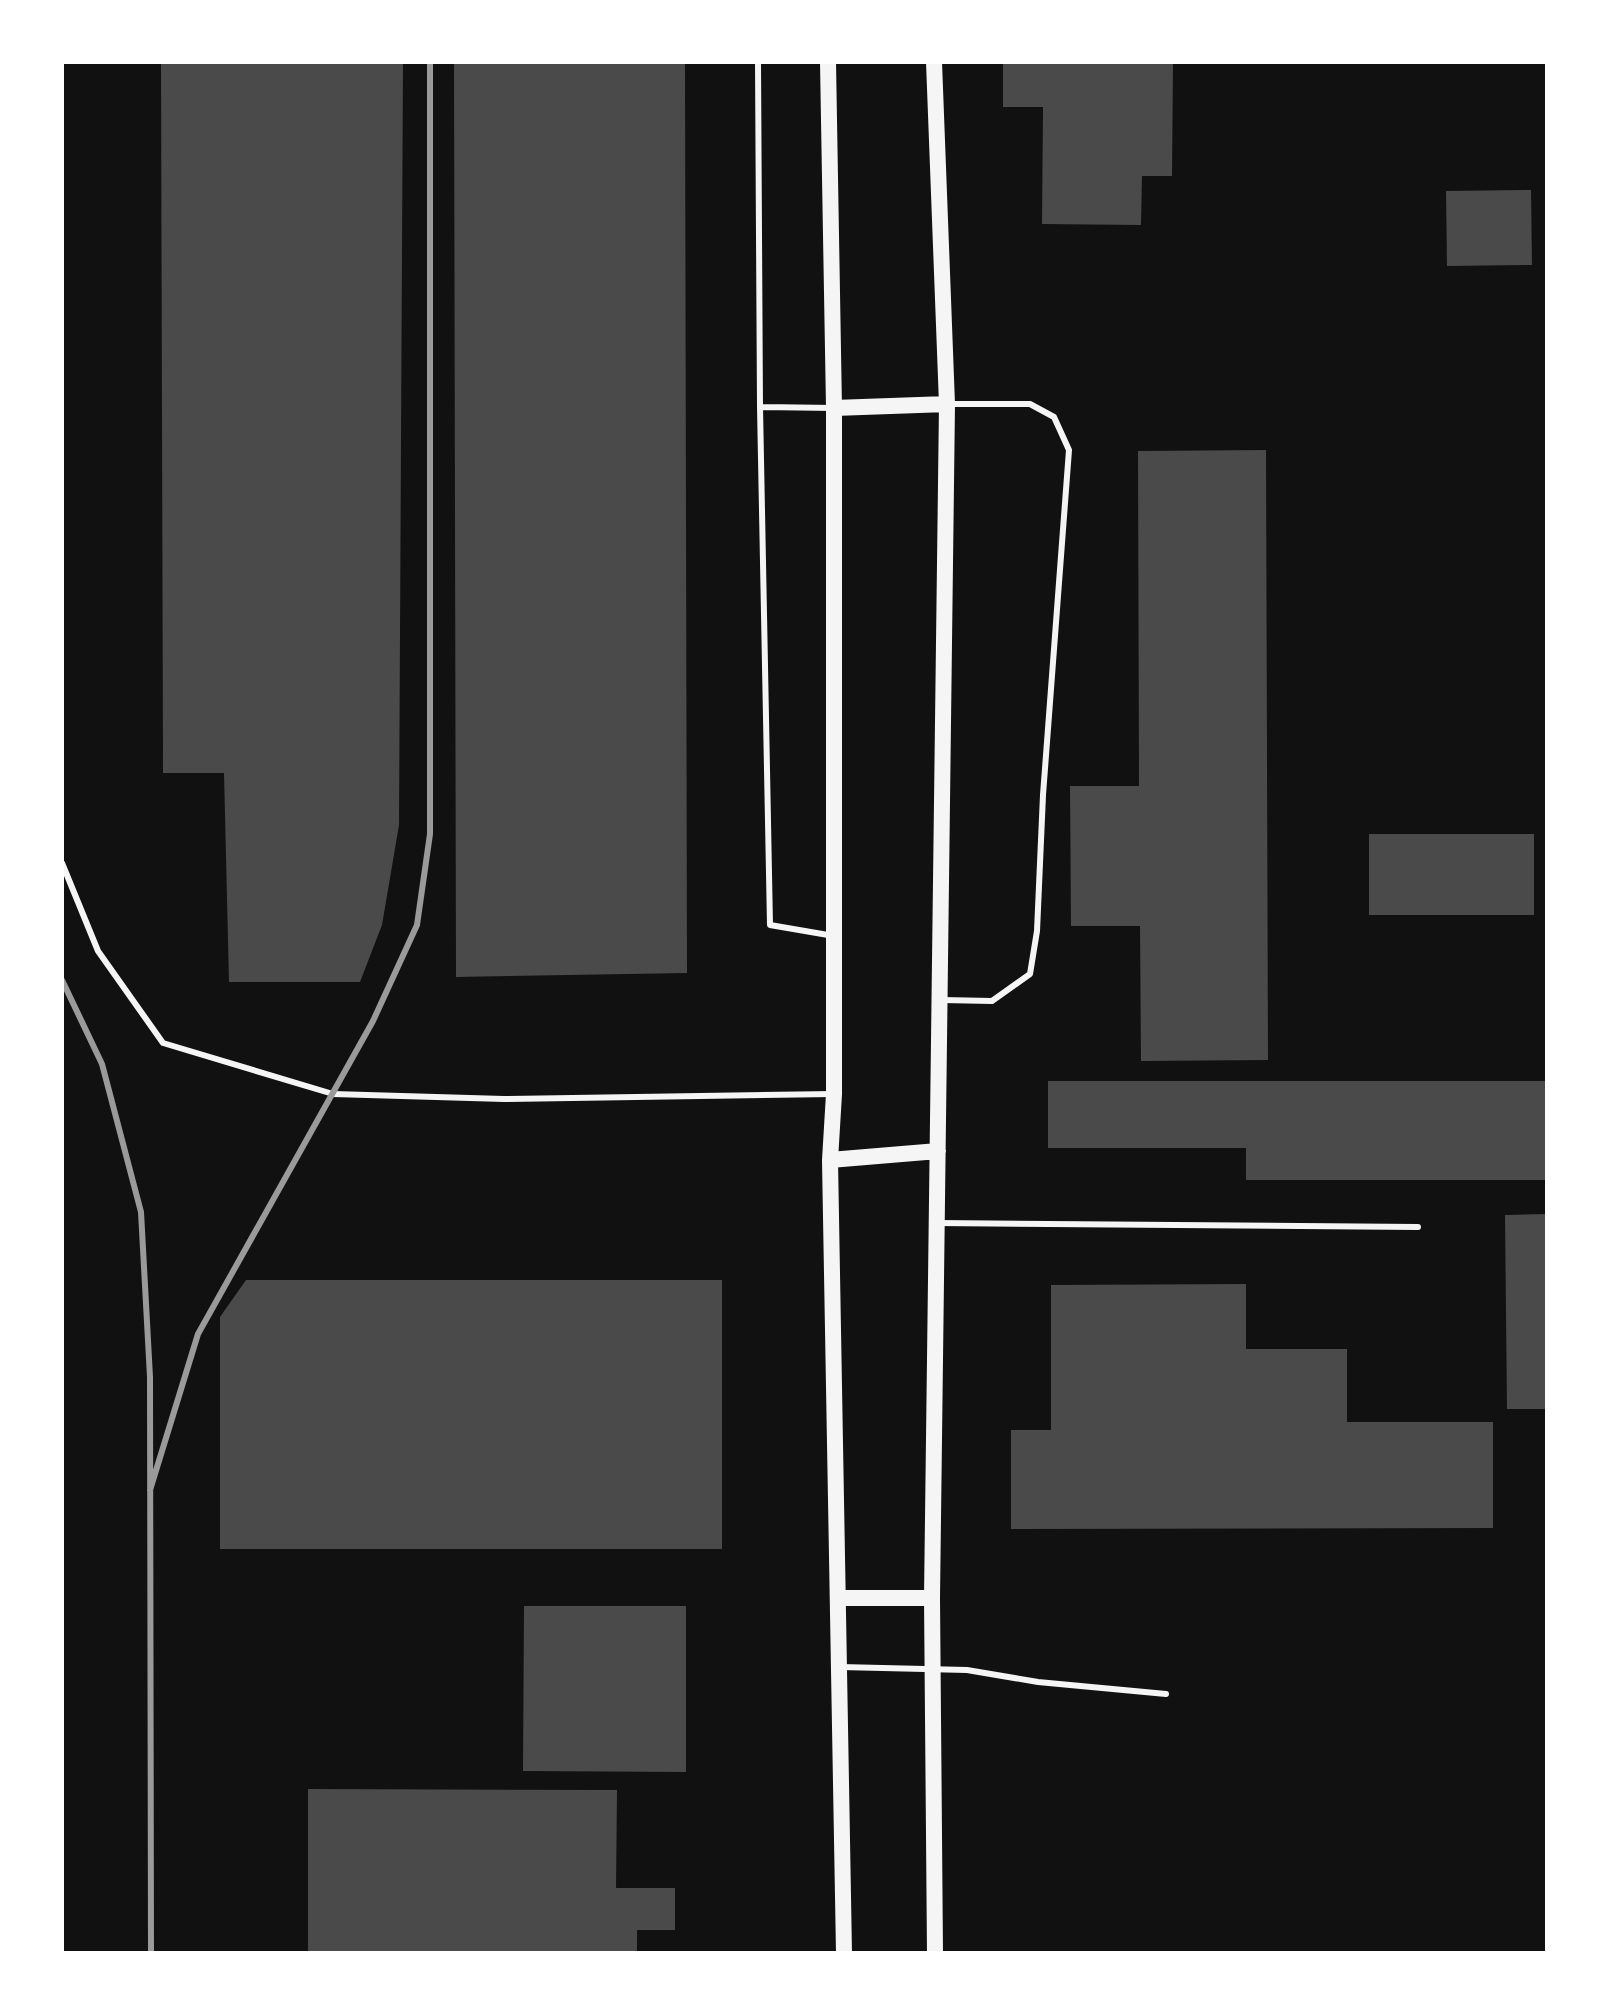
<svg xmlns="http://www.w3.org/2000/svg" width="1609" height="2015" font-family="Figtree,sans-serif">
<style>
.building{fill:#4a4a4a}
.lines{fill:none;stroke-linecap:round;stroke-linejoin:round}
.service{stroke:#f5f5f5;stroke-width:6}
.secondary{stroke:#f5f5f5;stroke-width:16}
.rail{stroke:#9a9a9a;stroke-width:6}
</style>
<rect width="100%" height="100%" fill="#111"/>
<path class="building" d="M161,62H403L399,825L382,925L360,982H229L224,773H163Z
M454,62H685L687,973L456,977Z
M1003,62H1173L1172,176H1142L1141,225L1042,224L1043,107H1003Z
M1531,190L1532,265L1447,266L1446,191Z
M1266,450L1268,1060L1141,1061L1140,926H1071L1070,786H1139L1138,451Z
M1369,834H1534V915H1369Z
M1048,1081H1547V1180H1246V1148H1048Z
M1547,1214V1409H1507L1505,1215Z
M246,1280H722V1549H220V1317Z
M1246,1284V1349H1347V1422H1493V1528L1011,1529V1430H1051V1285Z
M524,1606H686V1772L523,1771Z
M308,1789L617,1790L616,1888H675V1930H637V1953H308Z"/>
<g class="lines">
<path class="service" d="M758,62L760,407L770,925L834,936
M760,407L834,408
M62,863L98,951L163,1043L333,1094L504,1099L833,1094
M942,1000L992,1001L1030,974L1037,931L1043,795L1069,450L1054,417L1030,404H947
M937,1223L1418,1227
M840,1667L967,1670L1038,1682L1166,1694"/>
<path class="secondary" d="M828,62L834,408V1094L830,1160L844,1953
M934,62L947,404L932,1598L935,1953
M834,408L947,404
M830,1160L938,1151
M840,1598H932"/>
<path class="rail" d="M62,980L102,1064L141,1212L150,1377L151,1953
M150,1490L198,1334L373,1021L417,925L430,834V62"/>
</g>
<rect width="1609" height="2015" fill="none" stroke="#ffffff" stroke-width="128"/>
</svg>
